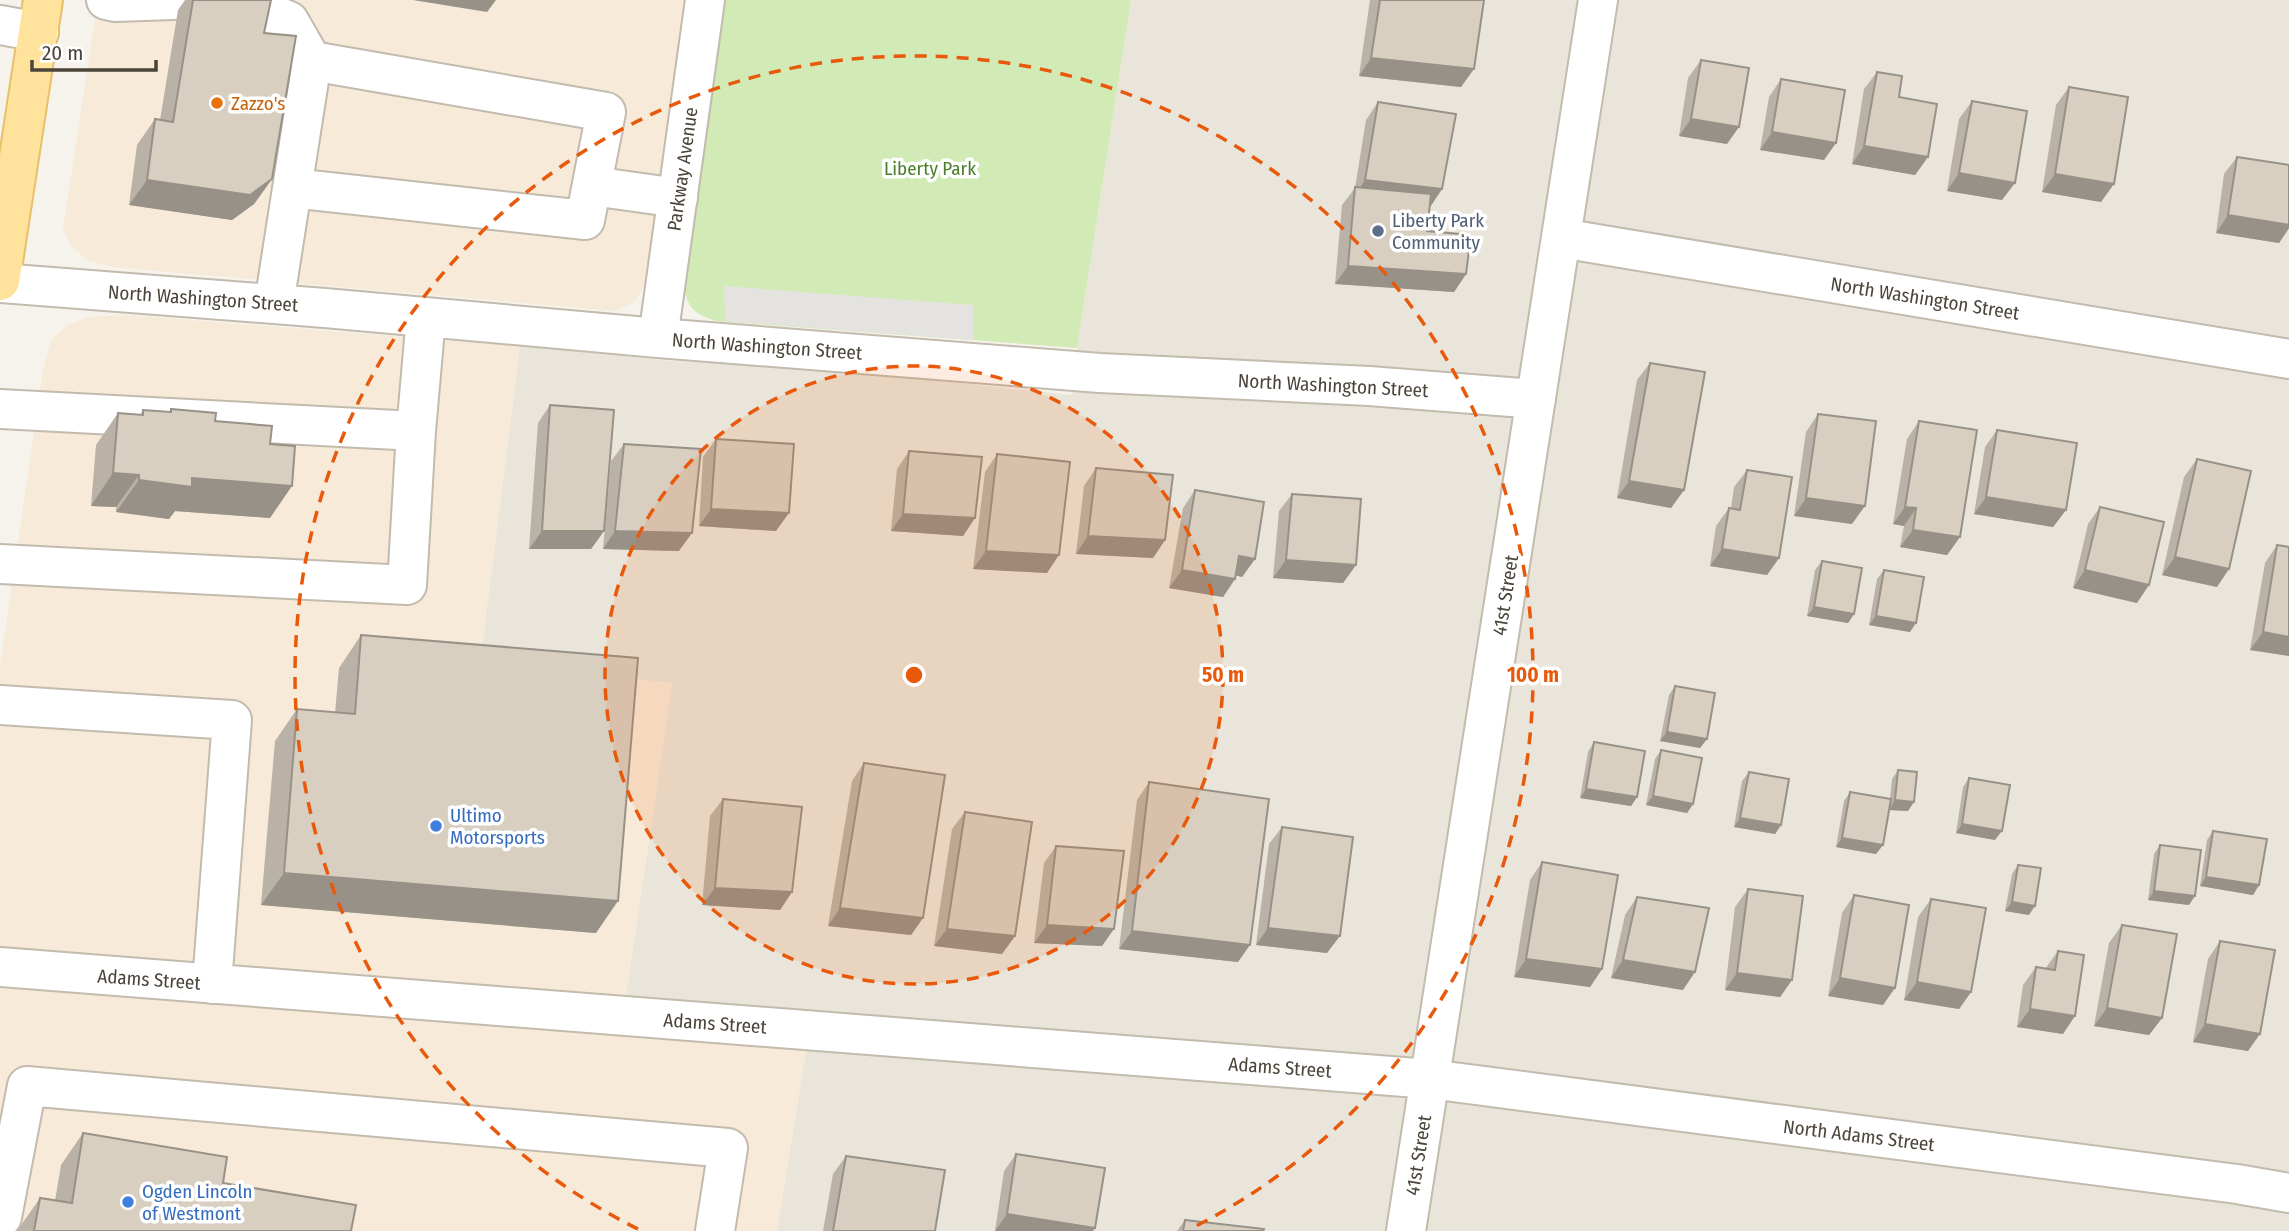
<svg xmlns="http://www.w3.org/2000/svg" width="2289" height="1231" font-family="'Fira Sans Condensed',sans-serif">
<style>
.residential{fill:#eae5da}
.commercial{fill:#f7ead8}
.green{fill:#d2eab5}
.parking{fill:#e5e3e0}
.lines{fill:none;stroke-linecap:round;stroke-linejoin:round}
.minor-casing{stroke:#c2bbae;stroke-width:42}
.major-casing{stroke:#e6c16a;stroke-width:42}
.minor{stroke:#fff;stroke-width:38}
.major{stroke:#ffe39c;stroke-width:38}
.wall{fill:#bab2a6}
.shaded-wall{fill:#979187}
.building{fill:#d8cfc1;stroke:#979187;stroke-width:2}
.ring{fill:none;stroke:#e8590c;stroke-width:3.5;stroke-dasharray:12 9}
.food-dot{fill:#e8710a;stroke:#fff;stroke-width:2.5}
.service-dot{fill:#5c6f8a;stroke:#fff;stroke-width:2.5}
.shop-dot{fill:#3f7fe0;stroke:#fff;stroke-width:2.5}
.labels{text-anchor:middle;stroke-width:7;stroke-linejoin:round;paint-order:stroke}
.food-label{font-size:19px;fill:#c56008;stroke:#fff;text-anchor:start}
.park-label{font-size:19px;fill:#4a7f2a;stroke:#fff}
.street-label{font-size:19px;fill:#4b4439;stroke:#fff}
.service-label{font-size:19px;fill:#4e5e75;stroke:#fff;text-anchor:start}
.shop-label{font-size:19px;fill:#366cbe;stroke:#fff;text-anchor:start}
.centre{fill:#e8590c;stroke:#fff;stroke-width:3.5}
.ring-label{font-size:21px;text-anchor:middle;font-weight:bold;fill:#e8590c;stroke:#fff;stroke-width:7;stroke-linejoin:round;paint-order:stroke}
</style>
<rect width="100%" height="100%" fill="#f6f3ec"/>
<path class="residential" d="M1131,0H2289V1231H777L812,1012L626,996L672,683L479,664L520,346L671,361L807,367L1072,395L1077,348Z"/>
<path class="commercial" d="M98,0H689L648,282L633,303L615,311L112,267L87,260L71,246L63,228Z
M125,315L520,346L480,664L672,683L626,996L812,1012L777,1231H0V666L43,370L52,339L67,325L90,317Z"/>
<path class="green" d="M723,0H1131L1077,348L716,321C687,312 687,303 682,275Z"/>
<path class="parking" d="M724,286L973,305V340L725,321Z"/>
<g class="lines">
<g class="minor-casing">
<path id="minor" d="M106,0L115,2L173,0
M239,0L289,21L312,61L274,304
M0,25L39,32
M592,186L678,198
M292,188L585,220L606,112L312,61
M1561,238L2289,359
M0,283L325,308L658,338L1100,373L1369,386L1536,399
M658,338L705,0
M0,409L416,431L407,585L0,564
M416,431L426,317
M0,705L232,720L212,984
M0,967L1430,1079L2237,1184L2289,1193
M0,1219L2,1217L27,1086L728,1148L715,1231
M1406,1231L1598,0"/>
</g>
<g class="major-casing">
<path id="major" d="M0,281L43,0"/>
</g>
<use href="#minor" class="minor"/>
<use href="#major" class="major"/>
</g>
<path class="wall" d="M185,0H271L264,33L272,179L254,204L232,220L129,205L137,145L155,119L160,120L178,10Z
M1370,0H1484L1461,87L1359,76Z
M1701,60L1727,144L1679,136L1688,78Z
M1877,72L1899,97L1928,157L1915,175L1852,164L1864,89Z
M1781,79L1824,160L1760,150L1769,97Z
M2069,87L2101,202L2042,192L2056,105Z
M1972,101L2002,200L1947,191L1959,119Z
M1378,102L1442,189L1430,207L1427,231L1466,274L1454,292L1335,284L1342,205L1355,188L1366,120Z
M2237,157L2289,165V228L2279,243L2216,233L2224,174Z
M1650,363L1684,490L1671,508L1617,498L1637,380Z
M550,405L604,531L591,549H529L538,423Z
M171,409L215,421L270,444V518L175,511L169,519L116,512V507L91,506L96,445L118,413L140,415L143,410L169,412Z
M1818,414L1852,524L1794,516L1806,432Z
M1919,421L1960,537L1947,555L1900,547L1904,526L1893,524L1907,439Z
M1997,430L2066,510L2053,527L1974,514L1985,447Z
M716,439L776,531L699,526L703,457Z
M624,444L679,551L603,549L611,461Z
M909,451L975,518L963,536L891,531L897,469Z
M997,454L1047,573L973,569L985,472Z
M2197,459L2217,587L2162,575L2184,477Z
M1096,468L1165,540L1153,558L1076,554L1084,486Z
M1747,470L1779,558L1767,575L1710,566L1716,526L1729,508H1731L1734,487Z
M1195,490L1255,559L1242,577L1236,575L1235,579L1223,597L1169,588L1183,508Z
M1292,494L1356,565L1343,583L1273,578L1279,511Z
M2100,507L2137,603L2073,588L2088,524Z
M2277,545L2289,547V656L2250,650L2265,563Z
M1822,561L1854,614L1848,623L1807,616L1815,570Z
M1884,570L1910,632L1869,625L1877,579Z
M361,635L596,933L261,905L275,741L297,709L335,713L339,668Z
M1675,686L1707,739L1700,748L1660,741L1669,695Z
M1594,742L1637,797L1631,806L1580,798L1588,752Z
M1661,750L1693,804L1687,813L1646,805L1655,759Z
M864,763L923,918L911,935L828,926L852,781Z
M1898,770L1908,811L1889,810L1883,845L1876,854L1836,847L1844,801L1850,792L1890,799L1892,779Z
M1749,772L1781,825L1775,834L1734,827L1742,781Z
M1969,778L1995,840L1956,833L1963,787Z
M1149,782L1238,962L1119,949L1137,800Z
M723,799L792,892L780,910L702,905L710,816Z
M965,812L1015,936L1002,954L934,946L952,829Z
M1282,827L1327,953L1256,945L1269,844Z
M2213,831L2259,885L2253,895L2200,886L2207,840Z
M2160,845L2189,905L2148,900L2154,854Z
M1056,846L1102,946L1034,943L1044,863Z
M1542,862L1602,969L1590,987L1514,977L1530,880Z
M2018,865L2029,915L2005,911L2012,874Z
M1748,889L1792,980L1780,997L1725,990L1735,907Z
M1854,895L1883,1005L1828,996L1842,913Z
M1637,897L1683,990L1611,978L1625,915Z
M1931,899L1971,992L1959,1009L1904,1000L1918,917Z
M2122,925L2162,1018L2149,1035L2094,1026L2109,943Z
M2220,941L2248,1051L2193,1042L2208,959Z
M2058,951L2063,1034L2017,1027L2023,985L2036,967L2045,969Z
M83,1133L223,1183L351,1231H17L40,1198L55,1201L61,1165Z
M1016,1154L1095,1228L1093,1231H995L1004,1171Z
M846,1156L935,1231H823L833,1174Z
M1185,1220L1263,1231H1177Z"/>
<path class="shaded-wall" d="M413,0H496L487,12Z
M1371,58L1474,69L1461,87L1359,76Z
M1691,119L1739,127L1727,144L1679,136Z
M1772,132L1836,143L1824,160L1760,150Z
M1864,146L1928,157L1915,175L1852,164Z
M1959,173L2015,183L2002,200L1947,191Z
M2055,174L2114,184L2101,202L2042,192Z
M272,179L254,204L232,220L129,205L147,180Z
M1365,180L1442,189L1430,207L1353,198Z
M2228,215L2289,225V228L2279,243L2216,233Z
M1348,266L1466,274L1454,292L1335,284Z
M113,473L139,475L116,507L91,506Z
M192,478L292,486L270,518L175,511L169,519L116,512L139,480Z
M1629,481L1684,490L1671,508L1617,498Z
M1986,497L2066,510L2053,527L1974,514Z
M1806,498L1865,506L1852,524L1794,516Z
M1905,507L1916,508L1904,526L1893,524Z
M711,509L789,513L776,531L699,526Z
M903,514L975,518L963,536L891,531Z
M1913,530L1960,537L1947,555L1900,547Z
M542,531H604L591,549H529Z
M615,531L692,533L679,551L603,549Z
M1088,536L1165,540L1153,558L1076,554Z
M1722,549L1779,558L1767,575L1710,566Z
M986,551L1059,555L1047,573L973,569Z
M1239,556L1255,559L1242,577L1227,573Z
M2175,557L2229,569L2217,587L2162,575Z
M1286,560L1356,565L1343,583L1273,578Z
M1182,570L1235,579L1223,597L1169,588Z
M2085,570L2149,585L2137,603L2073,588Z
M1814,607L1854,614L1848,623L1807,616Z
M1876,616L1916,623L1910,632L1869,625Z
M2263,632L2289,637V656L2250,650Z
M1667,732L1707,739L1700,748L1660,741Z
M1586,789L1637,797L1631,806L1580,798Z
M1653,796L1693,804L1687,813L1646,805Z
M1895,800L1914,802L1908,811L1889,810Z
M1740,818L1781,825L1775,834L1734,827Z
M1962,824L2002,831L1995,840L1956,833Z
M1842,838L1883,845L1876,854L1836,847Z
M284,873L618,901L596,933L261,905Z
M2206,877L2259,885L2253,895L2200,886Z
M715,888L792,892L780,910L702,905Z
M2154,891L2195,896L2189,905L2148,900Z
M2012,902L2035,906L2029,915L2005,911Z
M840,908L923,918L911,935L828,926Z
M1047,925L1114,929L1102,946L1034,943Z
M1268,928L1340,936L1327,953L1256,945Z
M947,929L1015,936L1002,954L934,946Z
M1132,931L1250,945L1238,962L1119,949Z
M1526,959L1602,969L1590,987L1514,977Z
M1623,960L1695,972L1683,990L1611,978Z
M1737,973L1792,980L1780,997L1725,990Z
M1840,978L1895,988L1883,1005L1828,996Z
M1917,982L1971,992L1959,1009L1904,1000Z
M2107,1008L2162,1018L2149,1035L2094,1026Z
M2030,1009L2075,1016L2063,1034L2017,1027Z
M2205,1024L2260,1034L2248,1051L2193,1042Z
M1007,1214L1095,1228L1093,1231H995Z"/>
<path class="building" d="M193,0H271L264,33L296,36L272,179L250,195L147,180L155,119L173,122Z
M1380,0H1484L1474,69L1371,58Z
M1701,60L1749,68L1739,127L1691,119Z
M1877,72L1902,76L1899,97L1937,104L1928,157L1864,146Z
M1781,79L1845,90L1836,143L1772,132Z
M2069,87L2128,97L2114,184L2055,174Z
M1972,101L2027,111L2015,183L1959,173Z
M1378,102L1456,114L1442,189L1365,180Z
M2237,157L2289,165V225L2228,215Z
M1355,187L1431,194L1427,231L1471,235L1466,274L1348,266Z
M1650,363L1705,372L1684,490L1629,481Z
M550,405L614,410L604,531H542Z
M171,409L216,413L215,421L272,426L270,444L295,446L292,486L192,478V487L139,480V475L113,473L118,413L143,415V410L171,412Z
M1818,414L1876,421L1865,506L1806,498Z
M1919,421L1977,430L1960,537L1913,530L1916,508L1905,507Z
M1997,430L2077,443L2066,510L1986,497Z
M716,439L794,444L789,513L711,509Z
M624,444L701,449L692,533L615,531Z
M909,451L982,457L975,518L903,514Z
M997,454L1070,462L1059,555L986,551Z
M2197,459L2251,471L2229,569L2175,557Z
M1096,468L1173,475L1165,540L1088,536Z
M1747,470L1792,477L1779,558L1722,549L1729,508L1740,510Z
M1195,490L1264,502L1255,559L1239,556L1235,579L1182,570Z
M1292,494L1361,499L1356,565L1286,560Z
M2100,507L2164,522L2149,585L2085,570Z
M2277,545L2289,547V637L2263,632Z
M1822,561L1862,568L1854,614L1814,607Z
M1884,570L1924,577L1916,623L1876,616Z
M361,635L638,658L618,901L284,873L297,709L355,714Z
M1675,686L1715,693L1707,739L1667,732Z
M1594,742L1645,751L1637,797L1586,789Z
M1661,750L1702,758L1693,804L1653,796Z
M864,763L945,775L923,918L840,908Z
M1898,770L1917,772L1914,802L1895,800Z
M1749,772L1789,779L1781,825L1740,818Z
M1969,778L2010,785L2002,831L1962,824Z
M1149,782L1269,799L1250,945L1132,931Z
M1850,792L1891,799L1883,845L1842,838Z
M723,799L802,807L792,892L715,888Z
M965,812L1032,822L1015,936L947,929Z
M1282,827L1353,837L1340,936L1268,928Z
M2213,831L2267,839L2259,885L2206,877Z
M2160,845L2201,850L2195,896L2154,891Z
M1056,846L1124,851L1114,929L1047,925Z
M1542,862L1618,875L1602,969L1526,959Z
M2018,865L2041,868L2035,906L2012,902Z
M1748,889L1803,896L1792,980L1737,973Z
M1854,895L1909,905L1895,988L1840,978Z
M1637,897L1709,908L1695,972L1623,960Z
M1931,899L1986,908L1971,992L1917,982Z
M2122,925L2177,934L2162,1018L2107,1008Z
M2220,941L2275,950L2260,1034L2205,1024Z
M2058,951L2084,955L2075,1016L2030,1009L2036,967L2055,970Z
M83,1133L227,1157L223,1183L356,1205L351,1231H34L40,1198L72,1203Z
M1016,1154L1105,1168L1095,1228L1007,1214Z
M846,1156L945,1170L935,1231H833Z
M1185,1220L1264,1229L1263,1231H1183Z"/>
<circle cx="914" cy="675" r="309" fill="#e8590c" fill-opacity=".12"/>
<g class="ring">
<circle cx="914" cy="675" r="309"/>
<path d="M638 1229A619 619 0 1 1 1190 1229"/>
</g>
<circle class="food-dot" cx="217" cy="103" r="7"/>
<circle class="service-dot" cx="1378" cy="231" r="7"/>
<g class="shop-dot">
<circle cx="436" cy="826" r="7"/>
<circle cx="128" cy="1202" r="7"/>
</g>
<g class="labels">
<g class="food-label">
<text x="231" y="110">Zazzo's</text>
</g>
<g class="park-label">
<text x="930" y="175">Liberty Park</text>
</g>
<g class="street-label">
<text transform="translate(682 169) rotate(-82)" y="7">Parkway Avenue</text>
<text transform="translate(203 298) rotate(4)" y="7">North Washington Street</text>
<text transform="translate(1925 298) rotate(9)" y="7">North Washington Street</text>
<text transform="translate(767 346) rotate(4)" y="7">North Washington Street</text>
<text transform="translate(1333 385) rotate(3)" y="7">North Washington Street</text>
<text transform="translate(1505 595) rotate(-81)" y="7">41st Street</text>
<text transform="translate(149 979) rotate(4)" y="7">Adams Street</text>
<text transform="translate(715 1023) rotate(4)" y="7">Adams Street</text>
<text transform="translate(1280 1067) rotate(4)" y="7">Adams Street</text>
<text transform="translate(1859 1135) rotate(7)" y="7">North Adams Street</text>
<text transform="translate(1418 1155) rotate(-81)" y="7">41st Street</text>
</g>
<g class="service-label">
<text x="1392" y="227">Liberty Park<tspan x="1392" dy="22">Community</tspan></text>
</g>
<g class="shop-label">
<text x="450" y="822">Ultimo<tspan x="450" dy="22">Motorsports</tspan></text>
<text x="142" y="1198">Ogden Lincoln<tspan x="142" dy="22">of Westmont</tspan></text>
</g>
</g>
<circle cx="914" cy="675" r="10" class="centre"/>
<g class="ring-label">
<text x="1223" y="682">50 m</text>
<text x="1533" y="682">100 m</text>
</g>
<path d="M32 60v10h124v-10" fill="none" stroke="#4b4439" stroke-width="3.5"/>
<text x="42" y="60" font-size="21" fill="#4b4439" stroke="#ffffff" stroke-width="5" paint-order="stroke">20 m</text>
</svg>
